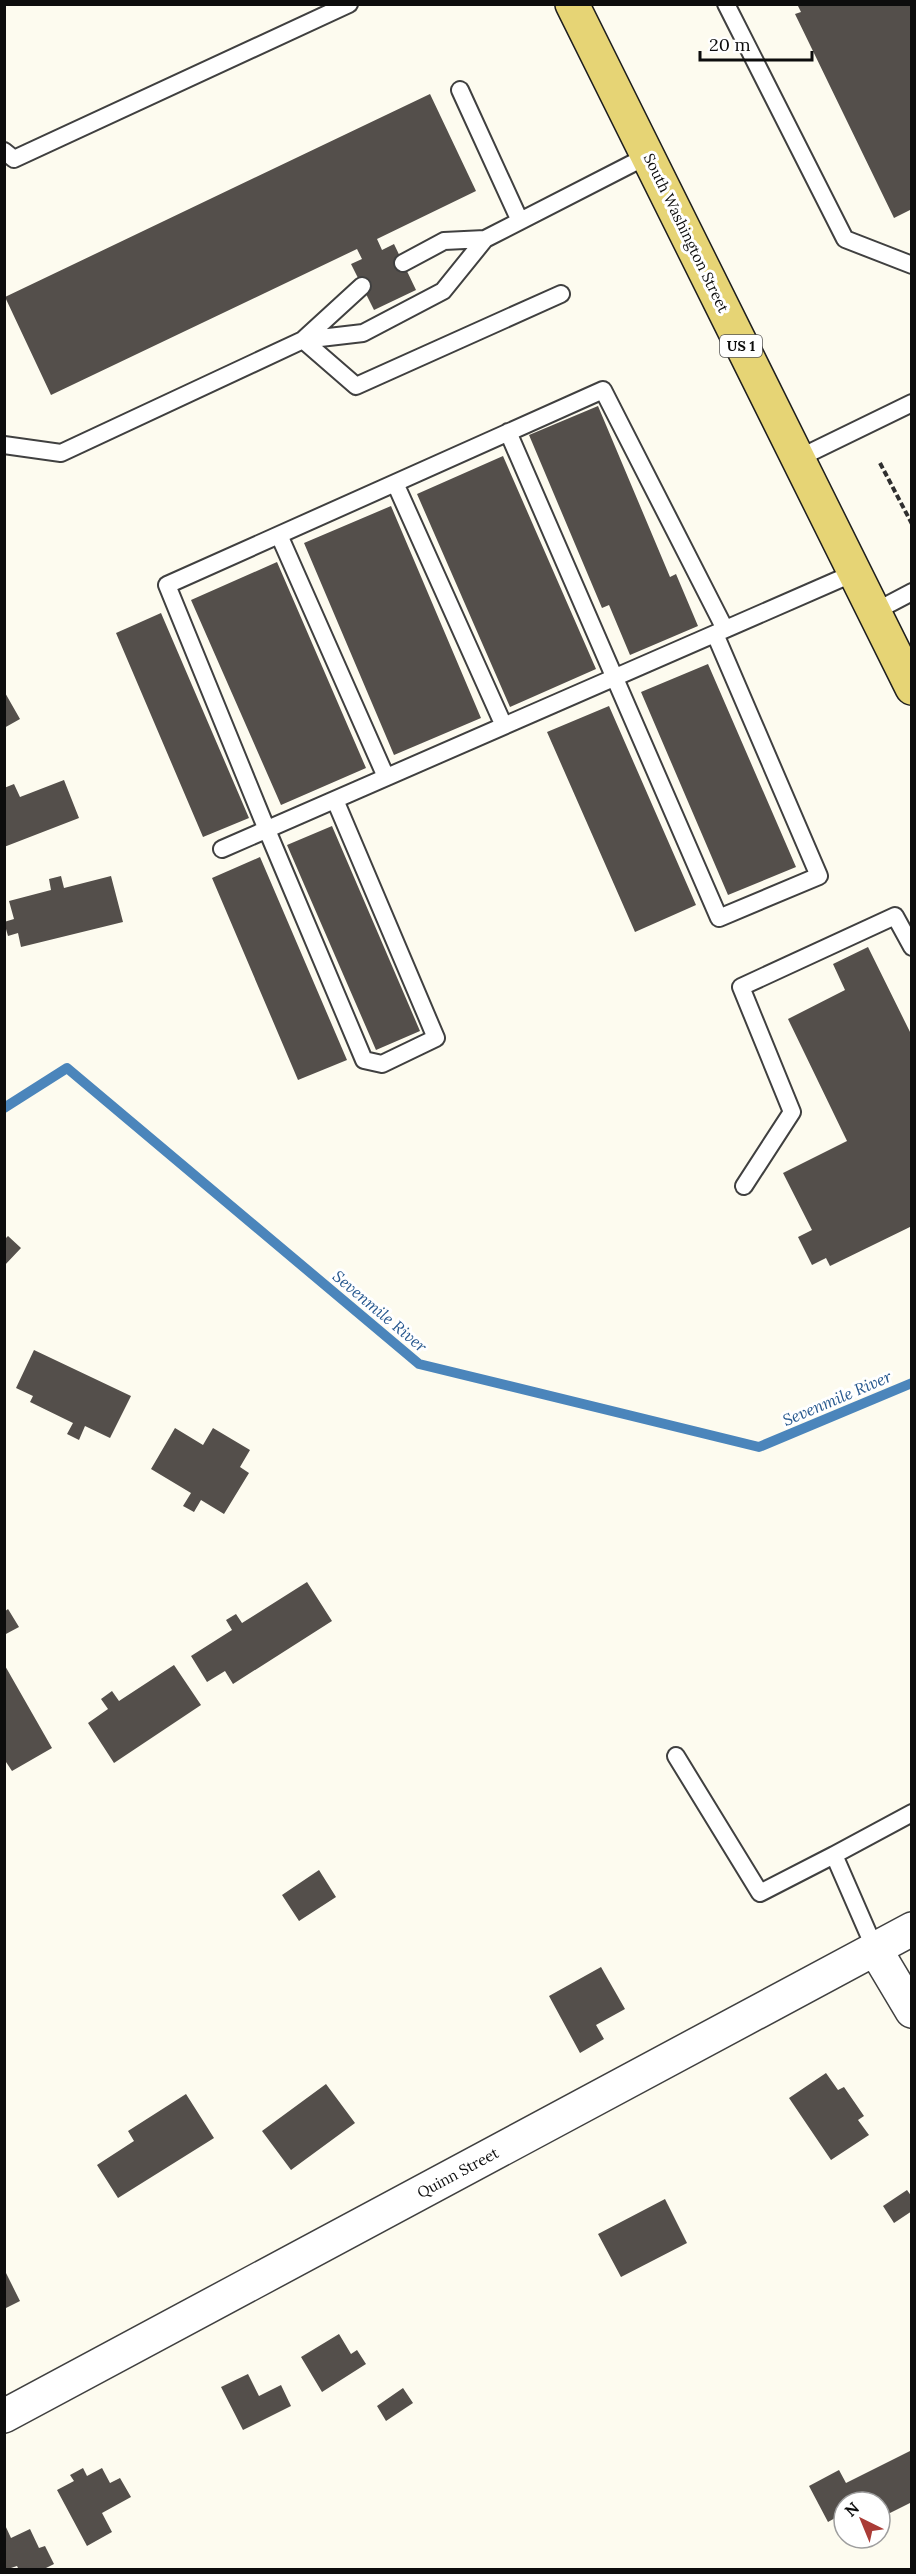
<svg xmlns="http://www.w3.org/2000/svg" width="916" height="2574" font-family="Lora,serif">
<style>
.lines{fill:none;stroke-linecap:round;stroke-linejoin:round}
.stream{stroke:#4b85bb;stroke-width:10}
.building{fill:#544f4b}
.service-casing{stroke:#404040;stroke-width:20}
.minor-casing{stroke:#404040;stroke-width:36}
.primary-casing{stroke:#1e1e1e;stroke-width:36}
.path{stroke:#2f2f2f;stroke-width:4;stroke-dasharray:6 3;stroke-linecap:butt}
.service{stroke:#fff;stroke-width:16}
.minor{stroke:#fff;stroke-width:33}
.primary{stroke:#e6d475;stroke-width:33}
.labels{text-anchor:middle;stroke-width:6;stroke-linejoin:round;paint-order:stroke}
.shield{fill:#fff;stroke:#565656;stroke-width:1.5}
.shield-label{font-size:14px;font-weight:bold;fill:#0d0d0d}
.street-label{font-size:15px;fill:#0d0d0d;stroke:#fff}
.water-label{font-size:16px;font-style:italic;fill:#27588e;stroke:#fff}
</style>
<rect width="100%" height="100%" fill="#fdfbef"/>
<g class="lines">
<path class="stream" d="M4,1108L67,1068L419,1364L759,1447L912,1383"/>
</g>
<path class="building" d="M797,4H912V209L894,218L795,14L801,12Z
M430,94L476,191L377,239L382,250L394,244L416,290L374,310L351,264L362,259L357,249L51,395L5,297Z
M598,406L670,577L676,574L698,626L630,655L609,605L602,608L529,435Z
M503,456L596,669L510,707L417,494Z
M391,506L481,718L394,755L304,543Z
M277,562L366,768L281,805L191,600Z
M161,613L249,818L203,837L116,633Z
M708,664L796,867L728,895L641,692Z
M4,691L20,719L4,728Z
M609,706L696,905L635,932L547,732Z
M64,780L79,818L4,847V788L14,784L20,797Z
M332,826L420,1031L376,1050L287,845Z
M260,857L347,1060L298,1080L212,878Z
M61,876L64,888L111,876L123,922L21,947L18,933L8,936L4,922L14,919L9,901L51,890L49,879Z
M868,947L912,1036V1226L830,1266L826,1258L812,1265L798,1237L812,1230L783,1173L847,1141L788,1019L845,990L833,964Z
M8,1236L21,1248L4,1266V1240Z
M34,1350L131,1396L110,1438L85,1426L79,1440L67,1434L73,1423L30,1402L33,1396L16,1388Z
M175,1428L203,1445L213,1428L250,1450L240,1467L249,1473L224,1514L201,1500L194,1512L183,1506L191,1493L151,1469Z
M307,1582L332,1621L233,1684L225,1671L207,1682L191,1656L232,1630L226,1620L236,1614L242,1623Z
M8,1609L19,1627L4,1635V1612Z
M4,1664L52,1748L12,1771L4,1759Z
M174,1665L201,1705L114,1763L88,1723L108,1709L101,1699L112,1691L119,1701Z
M319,1870L336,1897L299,1921L282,1895Z
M601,1967L625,2009L596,2025L604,2039L580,2053L549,1996Z
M826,2073L838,2090L844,2087L864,2116L858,2120L869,2135L831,2160L789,2098Z
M326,2084L355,2123L291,2170L262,2131Z
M186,2094L214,2138L118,2198L97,2165L134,2141L128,2131Z
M907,2190L912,2197V2211L894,2223L883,2206Z
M665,2199L687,2243L621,2277L598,2234Z
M4,2269L20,2301L4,2309Z
M339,2334L351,2354L357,2350L366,2364L322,2392L301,2357Z
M248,2374L259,2396L281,2385L291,2406L243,2430L221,2387Z
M403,2388L413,2403L386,2421L377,2406Z
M912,2450V2502L880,2518V2502H872L871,2499L866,2502H844V2513L828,2522L809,2486L839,2470L846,2483Z
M83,2468L87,2476L102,2468L110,2483L120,2478L131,2497L102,2513L112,2532L87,2546L57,2490L74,2481L70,2475Z
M5,2525L11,2538L30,2529L39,2548L45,2546L54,2564L42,2570H19L17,2566L5,2570Z"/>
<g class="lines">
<g class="service-casing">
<path id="service" d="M726,4L845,239L912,265
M460,90L520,221
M4,151L14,159L349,4
M485,239L443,291L363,333L303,340L356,386L561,294
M403,263L444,241L485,239L647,156
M508,432L719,918L819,876L715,634
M4,445L61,453L303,340L362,286
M797,459L912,403
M395,483L504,726
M279,535L386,777
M874,612L912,592
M335,800L436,1038L382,1064L364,1060L267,830L167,585L603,390L725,629
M222,849L854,573
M744,1186L792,1112L741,987L895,916L912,947
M676,1756L760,1893L834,1855L875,1949
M834,1855L912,1813"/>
</g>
<g class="minor-casing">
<path id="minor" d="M875,1949L912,2011
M4,2416L912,1929"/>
</g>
<g class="primary-casing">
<path id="primary" d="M572,4L912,688"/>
</g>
<path class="path" d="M880,463L912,524"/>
<use href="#service" class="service"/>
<use href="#minor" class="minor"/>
<use href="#primary" class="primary"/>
</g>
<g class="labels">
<rect class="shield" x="720" y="335" width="42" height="22" rx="4.5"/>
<g class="shield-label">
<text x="741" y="351">US 1</text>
</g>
<g class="street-label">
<text transform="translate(686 233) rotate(64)" y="5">South Washington Street</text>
<text transform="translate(458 2173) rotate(-28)" y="5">Quinn Street</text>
</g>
<g class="water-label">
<text transform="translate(380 1311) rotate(40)" y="6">Sevenmile River</text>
<text transform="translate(837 1398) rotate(-23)" y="6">Sevenmile River</text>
</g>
</g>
<rect width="916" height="2574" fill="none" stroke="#0d0d0d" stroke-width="12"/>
<g transform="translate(862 2520) rotate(317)"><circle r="28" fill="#ffffff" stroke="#9e9e9e" stroke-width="1.5"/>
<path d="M0-4.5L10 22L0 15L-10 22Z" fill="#aa3c37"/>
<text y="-9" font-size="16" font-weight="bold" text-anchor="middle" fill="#0d0d0d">N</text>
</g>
<path d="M700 51v9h112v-9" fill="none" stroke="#0d0d0d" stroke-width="3"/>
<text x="709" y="51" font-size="18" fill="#0d0d0d" stroke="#ffffff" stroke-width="4.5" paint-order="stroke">20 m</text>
</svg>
